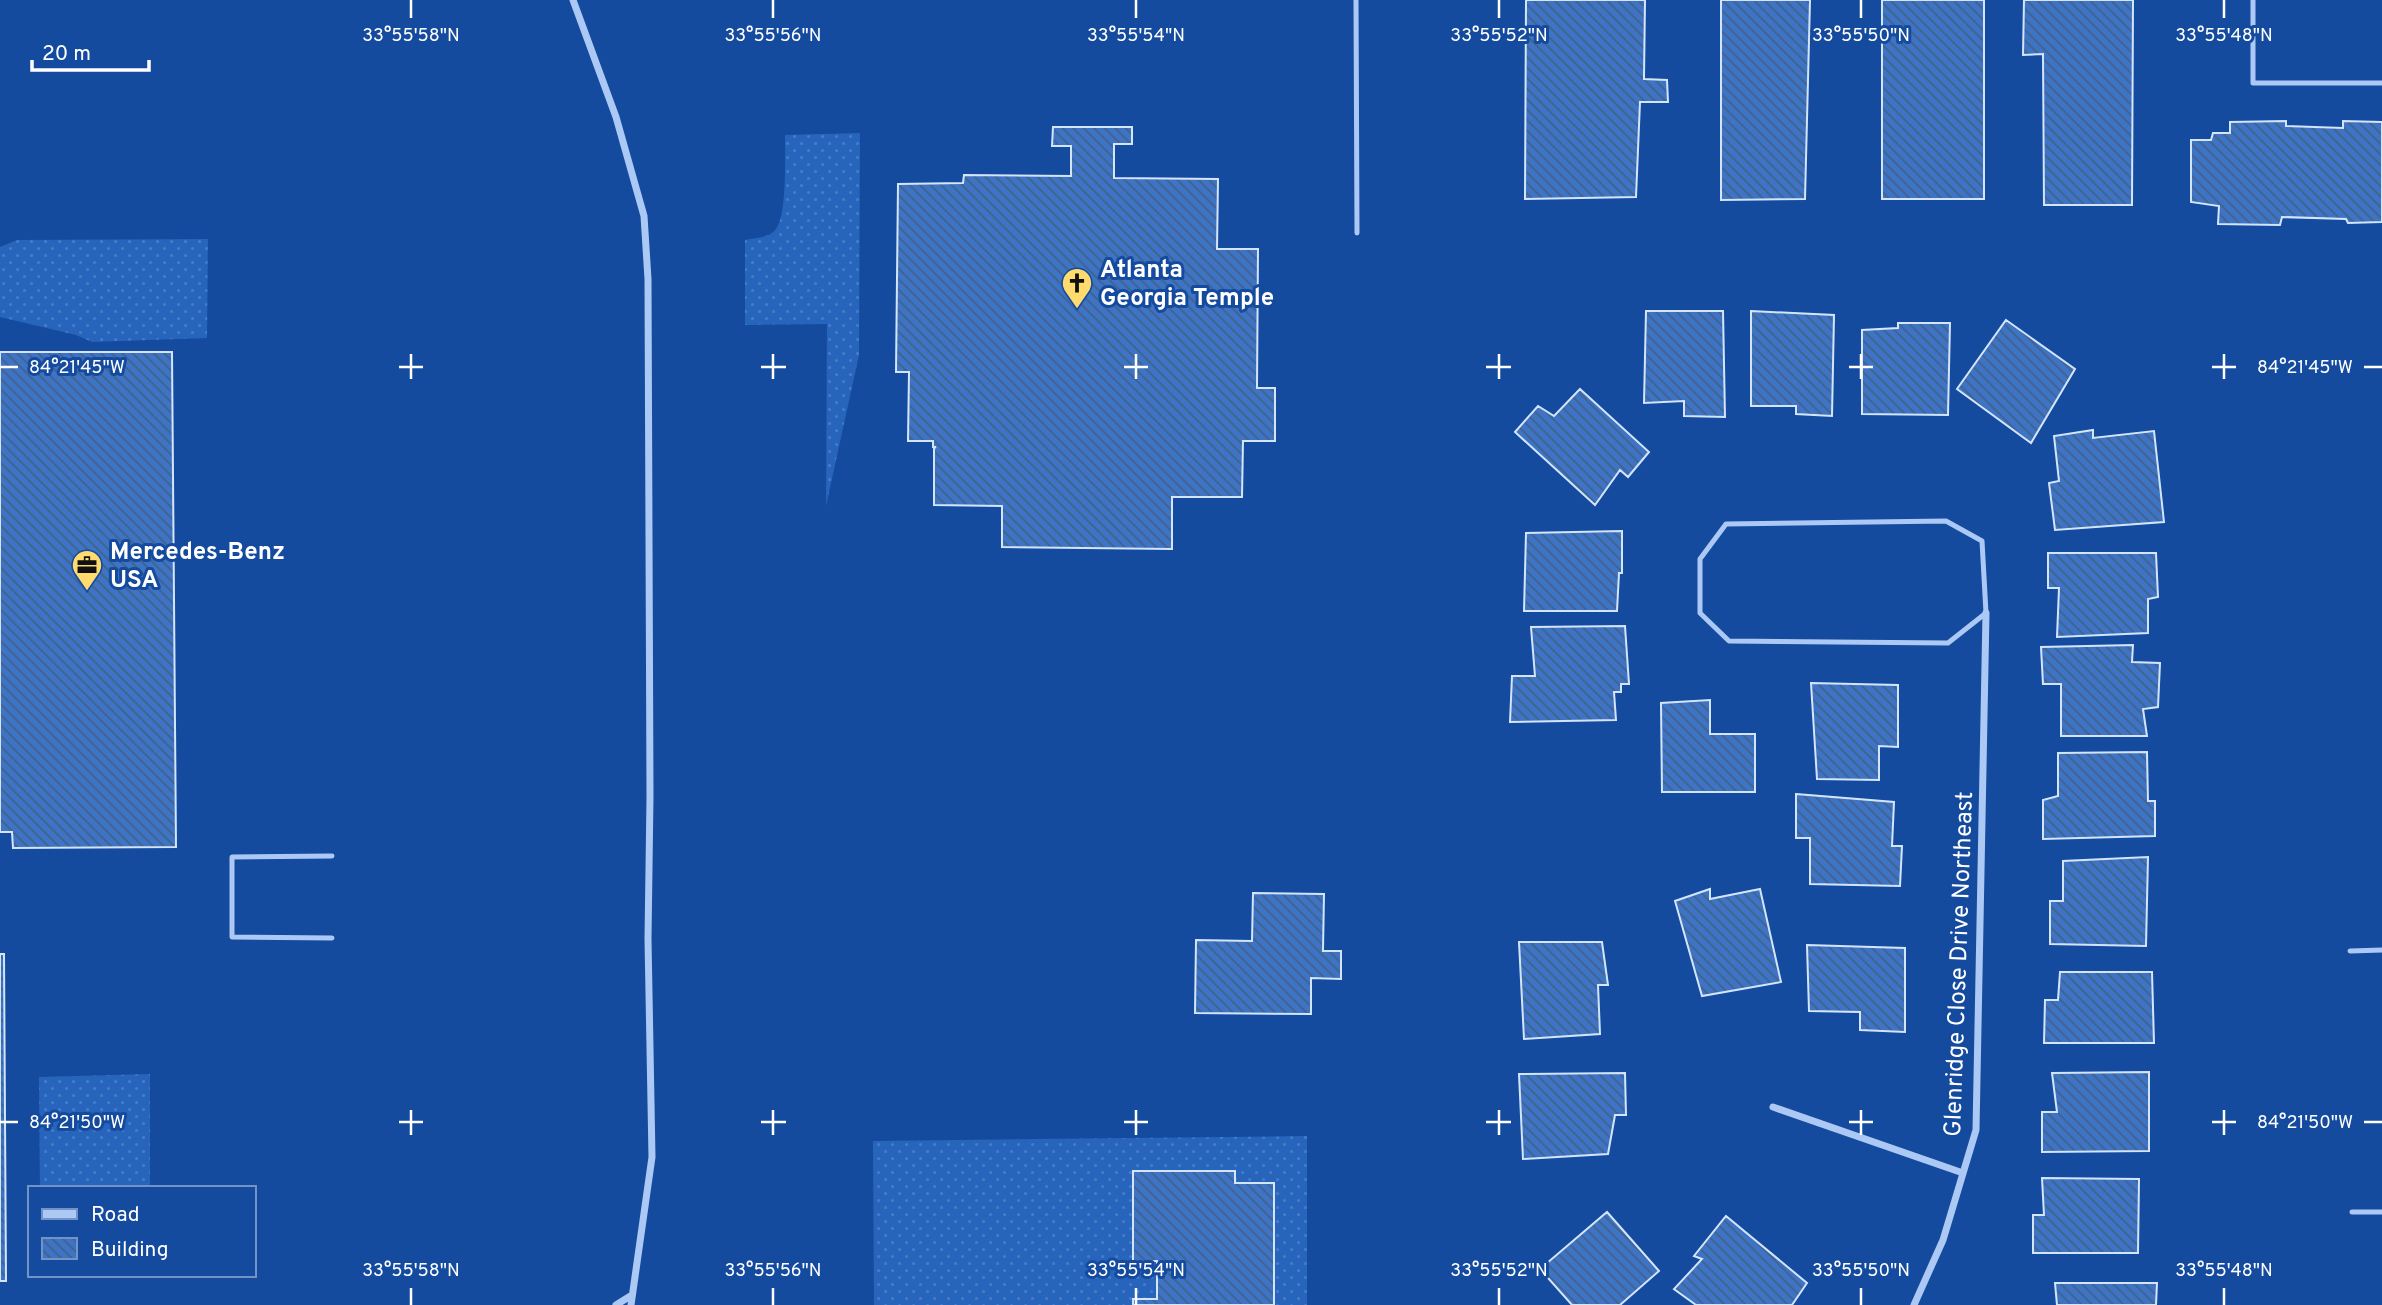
<svg xmlns="http://www.w3.org/2000/svg" width="2382" height="1305" font-family="Overpass,sans-serif">
<style>
.grass{fill:url(#grass-dots)}
.building{fill:url(#building-back-hatch);stroke:#d3e5fd;stroke-width:2}
.lines{fill:none;stroke-linecap:round;stroke-linejoin:round}
.service{stroke:#abc9f4;stroke-width:5}
.minor{stroke:#abc9f4;stroke-width:7}
.ticks{fill:none;stroke:#fff;stroke-width:2.5}
.labels{text-anchor:middle;stroke-width:6;stroke-linejoin:round;paint-order:stroke}
.poi-label{font-size:24px;font-weight:bold;fill:#fff;stroke:#144b9e;text-anchor:start}
.street-label{font-size:24px;fill:#fff;stroke:#144b9e}
.ticks-label{font-size:18px;text-anchor:middle;fill:#fff;stroke:#144b9e;stroke-width:6;stroke-linejoin:round;paint-order:stroke}
</style>
<defs>
<pattern id="grass-dots" width="8" height="8" patternUnits="userSpaceOnUse" patternTransform="scale(1.75)"><rect width="8" height="8" fill="#2764bc"/><path d="M2 2h.1M6 6h.1" fill="none" stroke="#477bc6" stroke-width="1.8" stroke-linecap="round"/></pattern>
<pattern id="building-back-hatch" width="6" height="6" patternUnits="userSpaceOnUse" patternTransform="scale(1.75)"><rect width="6" height="6" fill="#3d74c5"/><path d="M-1 5l2 2M0 0l6 6M5-1l2 2" fill="none" stroke="#446088"/></pattern>
</defs>
<rect width="100%" height="100%" fill="#144b9e"/>
<path class="grass" d="M860,133L859,355L826,506L827,324L745,325V240C754,238 770,238 776,229C787,216 785,155 785,135Z
M208,239L207,338L92,342L76,335L0,317V247L17,240Z
M150,1074V1188H40L39,1077Z
M1307,1136V1305H874L873,1141Z"/>
<path class="building" d="M1526,0H1645L1644,79L1667,80L1668,102H1640L1636,197L1525,199Z
M1721,0H1810L1805,199L1721,200Z
M1882,0H1984V199H1882Z
M2024,0H2133L2132,205H2044L2043,54L2023,55Z
M2286,121V126L2343,128V121L2382,122V222L2348,223L2346,219L2282,217L2280,225L2218,224L2219,206L2191,202V140H2211L2213,133H2230V122Z
M1053,127H1132V144H1114V178L1218,179L1217,249H1258L1257,388H1275V441H1243L1242,497H1172V549L1002,547V506L934,505V448L936,447H933V441H908L909,372H896L898,184L963,183L964,175L1071,176V146H1052Z
M1646,311H1723L1725,417L1684,416V401L1644,403Z
M1751,311L1834,315L1832,416L1796,414V406H1751Z
M2006,320L2075,369L2031,443L1957,389Z
M1898,323H1950L1948,415L1862,414V330L1898,328Z
M0,352H172L176,847L13,848L12,832H0Z
M1580,389L1649,452L1628,477L1620,470L1595,505L1515,432L1538,406L1554,416Z
M2093,430V438L2154,431L2164,522L2055,530L2049,483L2059,481L2054,436Z
M1622,531V573H1619L1617,611H1524L1526,533Z
M2048,553H2156L2158,597L2148,599V633L2057,637L2059,588H2048Z
M1625,626L1629,684H1621V692H1614L1616,720L1510,722L1512,676H1535L1531,627Z
M2133,645L2132,662L2160,663L2158,707L2143,709L2147,736H2061V684H2043L2041,647Z
M1811,683L1898,685V747L1879,746V780L1817,779Z
M1710,700V734H1755V792H1662L1661,703Z
M2147,752L2148,801H2155V836L2043,839V800L2058,796V753Z
M1796,794L1894,802L1892,846H1902L1900,886L1810,884V838H1796Z
M2148,857L2146,946L2050,944V901H2063V861Z
M1710,889V899L1760,889L1781,982L1702,996L1675,901Z
M1253,893L1324,894L1323,951H1341V979L1311,978V1014L1195,1013L1196,940L1252,941Z
M1519,942H1602L1608,985H1598L1600,1034L1524,1039Z
M1807,945L1905,948V1032L1860,1030V1012L1809,1011Z
M0,954H4L6,1281H0Z
M2060,972H2152L2154,1043H2044L2045,1000H2058Z
M2149,1072V1151L2042,1152V1112H2057L2052,1073Z
M1625,1073L1626,1115H1615L1608,1154L1523,1159L1519,1074Z
M1133,1171H1235V1183H1274V1305H1133V1299H1157V1261H1133Z
M2042,1178L2139,1179L2138,1253H2033V1215H2044Z
M1607,1212L1659,1271L1620,1305H1572L1540,1269Z
M1726,1216L1807,1283L1792,1305H1696L1674,1289L1702,1259L1694,1256Z
M2055,1283H2157L2156,1305H2057Z"/>
<g class="lines">
<path class="service" d="M1356,0L1357,233
M2253,0V83H2382
M1946,521L1982,541L1986,613L1948,643L1729,641L1700,613V559L1726,524Z
M332,856L232,857V937L332,938
M2350,951L2382,950
M2352,1212H2382"/>
<path class="minor" d="M573,0L616,117L644,216L648,279L650,797L648,939L652,1157L631,1305
M1773,1107L1963,1173
M616,1305L632,1295
M1914,1305L1943,1240L1976,1130L1986,613"/>
</g>
<path class="ticks" d="M411,0V18M773,0V18M1136,0V18M1499,0V18M1861,0V18M2224,0V18M411,354V379M773,354V379M1136,354V379M1499,354V379M1861,354V379M2224,354V379M0,367H18M399,367H423M761,367H786M1124,367H1148M1486,367H1511M1849,367H1873M2212,367H2236M2364,367H2382M411,1110V1135M773,1110V1135M1136,1110V1135M1499,1110V1135M1861,1110V1135M2224,1110V1135M0,1122H18M399,1122H423M761,1122H786M1124,1122H1148M1486,1122H1511M1849,1122H1873M2212,1122H2236M2364,1122H2382M411,1288V1305M773,1288V1305M1136,1288V1305M1499,1288V1305M1861,1288V1305M2224,1288V1305"/>
<defs>
<g id="church-pin" transform="scale(1.575)"><path d="M0 17L-7.5 6A9.5 9.5 0 1 1 7.5 6Z" fill="#ffdb6e" stroke="#144b9e"/><path d="M-1.2-6h2.4v3.5h3.3v2.4h-3.3V6h-2.4V-.1h-3.3v-2.4h3.3Z" fill="#111"/></g>
<g id="office-pin" transform="scale(1.575)"><path d="M0 17L-7.5 6A9.5 9.5 0 1 1 7.5 6Z" fill="#ffdb6e" stroke="#144b9e"/><path d="M-6-3h4V-5.5h4V-3h4V5H-6ZM-1-4.5V-3h2v-1.5ZM-6 0V1H6V0Z" fill="#111"/></g>
</defs>
<g fill-rule="evenodd">
<use href="#church-pin" x="1077" y="283"/>
<use href="#office-pin" x="87" y="565"/>
</g>
<g class="labels">
<g class="poi-label">
<text x="1100" y="277">Atlanta<tspan x="1100" dy="28">Georgia Temple</tspan></text>
<text x="110" y="559">Mercedes-Benz<tspan x="110" dy="28">USA</tspan></text>
</g>
<g class="street-label">
<text transform="translate(1958 964) rotate(-88)" y="8">Glenridge Close Drive Northeast</text>
</g>
</g>
<g class="ticks-label">
<text x="411" y="41">33°55'58"N</text>
<text x="773" y="41">33°55'56"N</text>
<text x="1136" y="41">33°55'54"N</text>
<text x="1499" y="41">33°55'52"N</text>
<text x="1861" y="41">33°55'50"N</text>
<text x="2224" y="41">33°55'48"N</text>
<text x="2305" y="373">84°21'45"W</text>
<text x="77" y="373">84°21'45"W</text>
<text x="2305" y="1128">84°21'50"W</text>
<text x="77" y="1128">84°21'50"W</text>
<text x="411" y="1276">33°55'58"N</text>
<text x="773" y="1276">33°55'56"N</text>
<text x="1136" y="1276">33°55'54"N</text>
<text x="1499" y="1276">33°55'52"N</text>
<text x="1861" y="1276">33°55'50"N</text>
<text x="2224" y="1276">33°55'48"N</text>
</g>
<rect x="28" y="1186" width="228" height="91" fill="#144b9e" stroke="#7293c5" stroke-width="2"/>
<rect x="42" y="1209" width="35" height="10" fill="#abc9f4" stroke="#7293c5" stroke-width="2"/>
<text x="91" y="1221" font-size="21" fill="#ffffff">Road</text>
<rect x="42" y="1238" width="35" height="21" fill="url(#building-back-hatch)" stroke="#7293c5" stroke-width="2"/>
<text x="91" y="1256" font-size="21" fill="#ffffff">Building</text>
<path d="M32 60v10h117v-10" fill="none" stroke="#ffffff" stroke-width="3.5"/>
<text x="42" y="60" font-size="21" fill="#ffffff" stroke="#144b9e" stroke-width="5" paint-order="stroke">20 m</text>
</svg>
